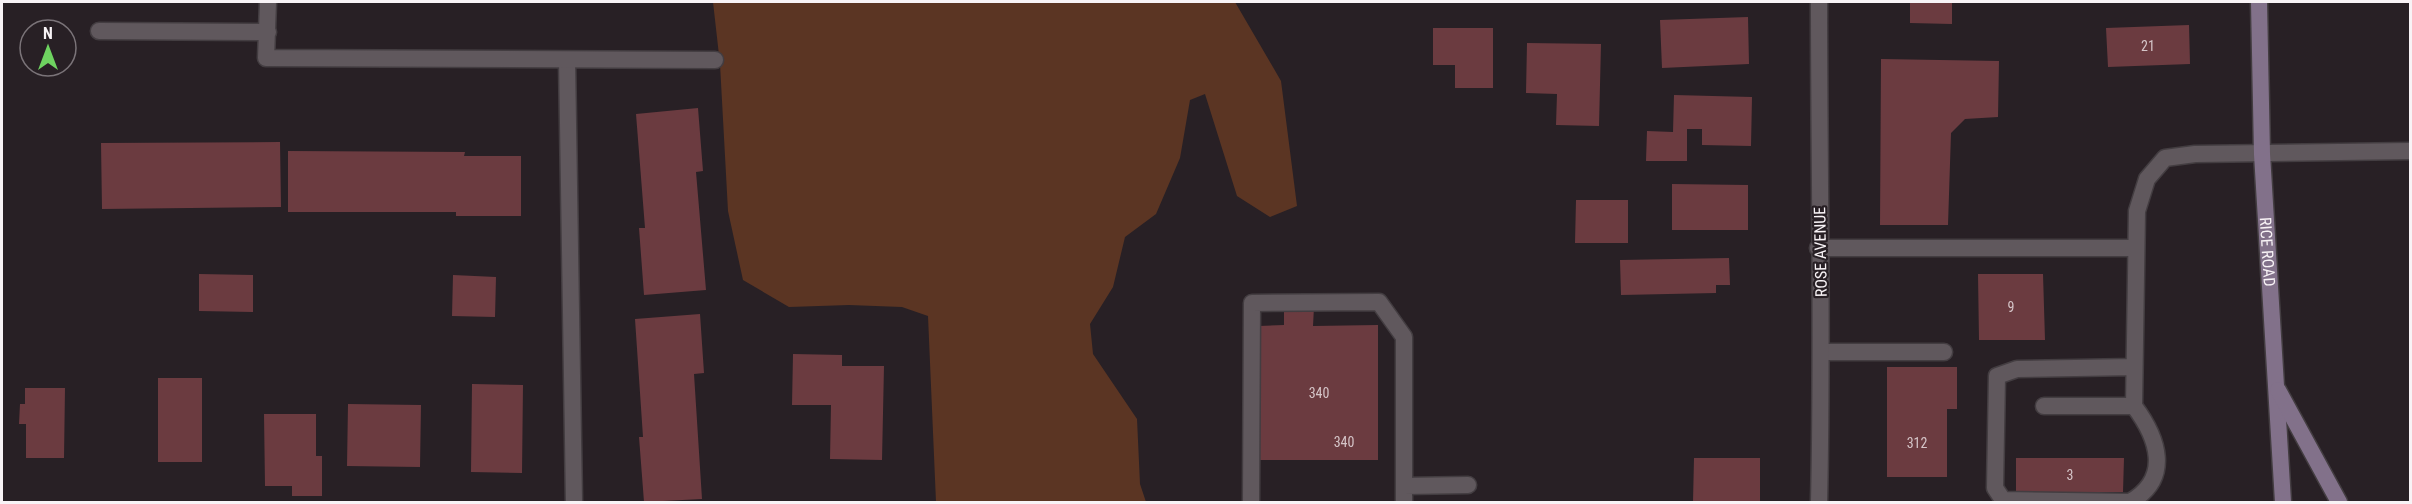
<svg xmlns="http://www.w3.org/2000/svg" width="2412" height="504" font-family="'Roboto Condensed',sans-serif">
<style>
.green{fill:#5b3523}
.building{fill:#6b3b40}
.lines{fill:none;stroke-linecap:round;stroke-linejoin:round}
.service-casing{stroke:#433d41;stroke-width:19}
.minor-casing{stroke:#433d41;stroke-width:19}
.secondary-casing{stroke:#433d41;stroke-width:19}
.service{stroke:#60585d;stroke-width:16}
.minor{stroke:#60585d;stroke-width:16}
.secondary{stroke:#82718a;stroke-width:16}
.labels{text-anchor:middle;stroke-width:4.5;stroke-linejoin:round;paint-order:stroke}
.number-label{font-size:14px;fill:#d5c5c8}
.street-label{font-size:16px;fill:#f8f3f6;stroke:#282025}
</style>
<rect width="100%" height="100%" fill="#282025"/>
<path class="green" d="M713,2H1235L1281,81L1297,206L1270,217L1237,196L1205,94L1190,100L1180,158L1156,214L1125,237L1113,287L1090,324L1093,354L1137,419L1140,484L1146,502H936L928,316L902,307L849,305L789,307L743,280L728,211L720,64Z"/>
<path class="building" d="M1910,2H1952V24L1910,23Z
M1748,17L1749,64L1662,68L1660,20Z
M2189,25L2190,64L2108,67L2106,28Z
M1433,28H1493V88H1455V65H1433Z
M1527,43L1601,44L1599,126L1556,125L1557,94L1526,93Z
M1881,59L1999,61L1998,117L1965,119L1951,133L1948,225H1880Z
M1674,95L1752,97L1751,146L1702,145V129H1687V161H1646L1647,131L1673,132Z
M698,108L703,171L696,172L706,290L644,295L639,228H645L636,114Z
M280,142L281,207L102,209L101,143Z
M288,151L465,152L464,156H521V216H456V212H288Z
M1672,184L1748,185V230H1672Z
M1576,200H1628V243H1575Z
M1729,258L1730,285H1716V293L1621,295L1620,260Z
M199,274L253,275V312L199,311Z
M1978,274H2043L2045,340H1979Z
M453,275L496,277L495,317L452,316Z
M1284,307H1314L1313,326L1378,325V460H1260L1259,326L1284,325Z
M700,314L704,373L694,374L702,499L644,502L639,437H643L635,319Z
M793,354L842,355V366H884L882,460L830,459L831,405H792Z
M1887,367H1957V409H1947V477H1887Z
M158,378H202V462H158Z
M472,384L523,385L522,473L471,472Z
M25,388H65L64,458H26V424H19L20,404H25Z
M348,404L421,405L420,467L347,466Z
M264,414H316V456H322V496H292V486H265Z
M1694,458H1760V502H1693Z
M2016,458H2124L2123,492H2016Z"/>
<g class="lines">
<g class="service-casing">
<path id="service" d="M567,60L574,502
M1818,248H2135
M1822,352H1944
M2133,367L2017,369L1997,376L1995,488L2003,500L2130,502C2172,478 2158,438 2134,406
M2044,406H2134L2137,211L2147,179L2165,158L2195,154L2410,151
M1404,486L1468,485
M1251,502L1252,303L1379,302L1404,337V502"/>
</g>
<g class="minor-casing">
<path id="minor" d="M268,2L266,58L715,60
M99,31L268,32
M1819,502C1823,336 1819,169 1819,2"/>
</g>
<g class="secondary-casing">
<g id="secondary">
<path id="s1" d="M2259,2L2262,154L2283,502"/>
<path d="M2278,390L2339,502"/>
</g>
</g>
<use href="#service" class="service"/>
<use href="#minor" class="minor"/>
<use href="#secondary" class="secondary"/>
</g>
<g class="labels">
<g class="number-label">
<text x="2148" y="51">21</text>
<text x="2011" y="312">9</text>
<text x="1319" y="398">340</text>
<text x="1344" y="447">340</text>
<text x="1917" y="448">312</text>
<text x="2070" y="480">3</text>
</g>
<g class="street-label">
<text transform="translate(1820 252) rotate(-91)" y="6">ROSE AVENUE</text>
<text dy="6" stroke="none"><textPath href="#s1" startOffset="250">RICE ROAD</textPath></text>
</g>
</g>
<rect width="2412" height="504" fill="none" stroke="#f8f3f6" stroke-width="6"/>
<g transform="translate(48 48)"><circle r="28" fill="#282025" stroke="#7b7479" stroke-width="1.5"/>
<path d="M0-4.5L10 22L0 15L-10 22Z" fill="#6ed360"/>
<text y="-9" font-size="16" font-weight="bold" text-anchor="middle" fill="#f8f3f6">N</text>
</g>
</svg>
